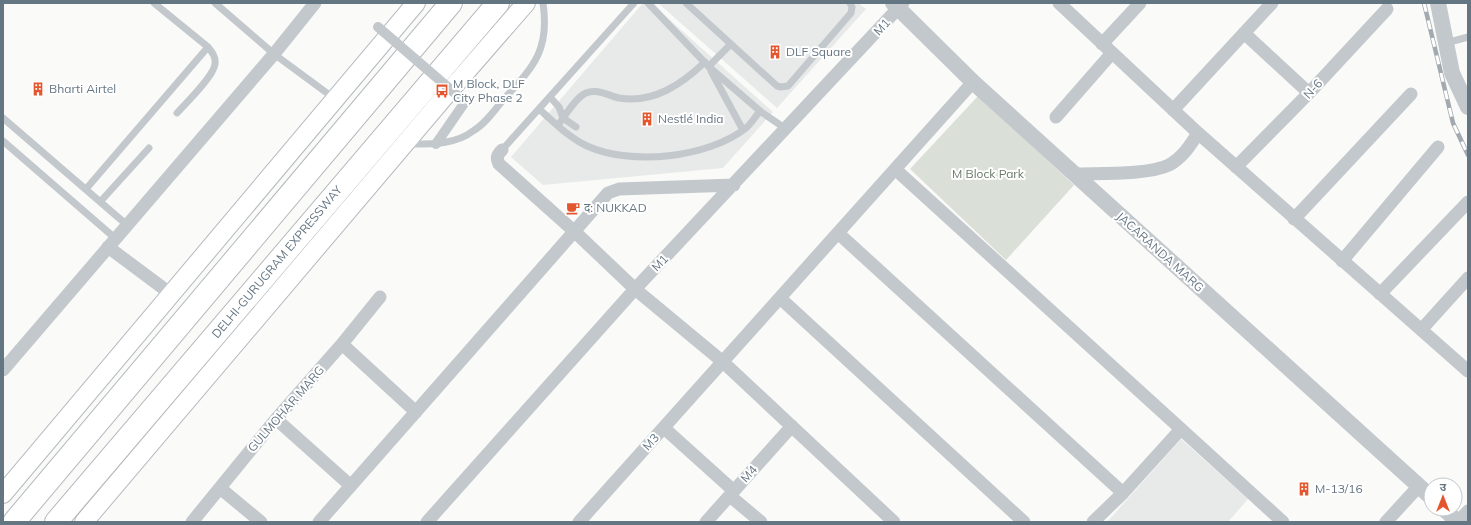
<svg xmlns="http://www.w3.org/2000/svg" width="1471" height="525" font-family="Mulish,'Noto Sans Devanagari',sans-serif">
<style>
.built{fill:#e8e9e9}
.green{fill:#dadfd7}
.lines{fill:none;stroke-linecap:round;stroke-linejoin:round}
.secondary-casing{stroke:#b3babf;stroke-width:20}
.motorway-casing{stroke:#b4b9bd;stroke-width:24}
.service{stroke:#c3c8cc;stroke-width:7}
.pedestrian{stroke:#c3c8cc;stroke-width:10}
.minor{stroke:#c3c8cc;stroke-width:13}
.tertiary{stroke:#c3c8cc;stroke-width:16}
.secondary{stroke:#fff;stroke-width:18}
.motorway{stroke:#fff;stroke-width:22}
.rail-casing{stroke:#a2aab0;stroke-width:4.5}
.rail{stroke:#fff;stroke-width:3;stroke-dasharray:9;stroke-linecap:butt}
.pedestrian-bridge{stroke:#c3c8cc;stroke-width:10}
.labels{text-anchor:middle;stroke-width:4;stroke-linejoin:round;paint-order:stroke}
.street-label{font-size:12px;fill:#657683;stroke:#fff}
.poi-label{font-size:12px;fill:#657683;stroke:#fff;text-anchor:start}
.park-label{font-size:12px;fill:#687a64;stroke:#fff}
</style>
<rect width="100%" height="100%" fill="#fafaf8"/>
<path class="built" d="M643,3H651L773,112L723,168L543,185L511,157Z
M658,3H858L866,9L777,108Z
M1181,439L1248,499L1228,522H1107Z"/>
<path class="green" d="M978,96L1074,185L1006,260L910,169Z"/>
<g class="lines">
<g class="secondary-casing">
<path id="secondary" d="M3,494L416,3
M84,522L446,95L526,3"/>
</g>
<g class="motorway-casing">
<path id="motorway" d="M14,522L451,3
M56,522L498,3"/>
</g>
<path class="service" d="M154,3L208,47C212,52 216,57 215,64C214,76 186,103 177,113
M215,3L274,54L335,99
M686,3L777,86L781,87L788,86L851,13L852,7L850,3
M1446,43L1468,37
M709,66L731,44
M711,71L743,130
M550,97L559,107L563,118L576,127
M539,109C554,122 569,138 587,146C631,166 708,158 746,128C751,124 755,117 760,111L709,67L648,3
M760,111L786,129
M3,118L127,225
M558,125C565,116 576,97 586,93C597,88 609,96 619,98C653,104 682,84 705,62
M3,141L116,239
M408,144C430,144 455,145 473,131C485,124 494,111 503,100C533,67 550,51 543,3
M502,150L634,3
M86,189L208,47
M100,202L149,148"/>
<path class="pedestrian" d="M436,144L465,102"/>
<path class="minor" d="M1059,3L1198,133L1468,371
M1244,33L1309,93
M1102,44L1140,3
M1173,110L1272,3
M1056,117L1112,53
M502,150C497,155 496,158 499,164L575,232L635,289L723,362L894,522
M1236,167L1309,93L1387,9
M895,169L1181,429
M1074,174C1098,173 1149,175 1169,165C1182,158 1190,146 1198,133
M1294,219L1411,94
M838,233L1123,493
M108,247L171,294
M1342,261L1438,147
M1380,294L1468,202
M780,298L1024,522
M1421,330L1468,278
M342,344L416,412
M3,370L274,54L315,3
M276,419L351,486
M664,428L734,491
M220,488L261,522
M730,496L761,522
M192,522L276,419L342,344L380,297
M319,522L608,193L619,189L734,185
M427,522L635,289L903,3
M579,522L973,82
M706,522L792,426
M1093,522L1123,493L1181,429L1283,522
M1386,522L1419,486
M1458,522L1468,511"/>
<path class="tertiary" d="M893,3L973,82L1431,497
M1438,3L1452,73L1468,107
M1444,509L1458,522"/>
<use href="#secondary" class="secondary"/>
<use href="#motorway" class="motorway"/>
<g class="rail-casing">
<path id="rail" d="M1424,3L1453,123L1468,155"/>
</g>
<use href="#rail" class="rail"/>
<path class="pedestrian-bridge" d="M378,27L465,102"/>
</g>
<defs>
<g id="building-bare" transform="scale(1.08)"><path d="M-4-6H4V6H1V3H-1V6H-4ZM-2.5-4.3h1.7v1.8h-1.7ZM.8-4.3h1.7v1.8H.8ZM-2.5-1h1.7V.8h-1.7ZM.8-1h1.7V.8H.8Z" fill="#e4572e" stroke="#fff" stroke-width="2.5" paint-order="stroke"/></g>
<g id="bus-bare" transform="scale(1.08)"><path d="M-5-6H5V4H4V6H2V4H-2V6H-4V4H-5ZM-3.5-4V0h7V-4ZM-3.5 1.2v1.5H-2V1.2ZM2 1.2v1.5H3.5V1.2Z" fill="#e4572e" stroke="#fff" stroke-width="2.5" paint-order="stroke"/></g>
<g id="cafe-bare" transform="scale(1.08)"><path d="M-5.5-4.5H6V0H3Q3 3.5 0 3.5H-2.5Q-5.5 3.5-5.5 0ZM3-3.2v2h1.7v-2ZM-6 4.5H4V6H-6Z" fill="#e4572e" stroke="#fff" stroke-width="2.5" paint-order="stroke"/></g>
</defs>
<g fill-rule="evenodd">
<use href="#building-bare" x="775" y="52"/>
<use href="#building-bare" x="38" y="89"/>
<use href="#bus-bare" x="442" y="91"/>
<use href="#building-bare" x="647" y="119"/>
<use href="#cafe-bare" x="573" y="208"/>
<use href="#building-bare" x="1304" y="489"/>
</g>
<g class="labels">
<g class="street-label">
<text transform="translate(882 27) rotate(-47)" y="4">M1</text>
<text transform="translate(1313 89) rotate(-47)" y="4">N-6</text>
<text transform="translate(1160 252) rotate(42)" y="4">JACARANDA MARG</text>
<text transform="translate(277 262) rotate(-50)" y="4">DELHI-GURUGRAM EXPRESSWAY</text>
<text transform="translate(660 263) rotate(-46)" y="4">M1</text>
<text transform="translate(286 409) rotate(-49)" y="4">GULMOHAR MARG</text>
<text transform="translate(651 442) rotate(-48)" y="4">M3</text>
<text transform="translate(749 474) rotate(-48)" y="4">M4</text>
</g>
<g class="poi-label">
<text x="786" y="56">DLF Square</text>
<text x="453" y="88">M Block, DLF<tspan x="453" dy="14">City Phase 2</tspan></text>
<text x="49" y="93">Bharti Airtel</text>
<text x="658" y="123">Nestlé India</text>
<text x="584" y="212">द: NUKKAD</text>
<text x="1315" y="493">M-13/16</text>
</g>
<g class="park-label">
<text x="988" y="178">M Block Park</text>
</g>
</g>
<rect width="1471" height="525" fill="none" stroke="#657683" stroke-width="8"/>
<g transform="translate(1443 497)"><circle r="19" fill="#ffffff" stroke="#c1c8cd"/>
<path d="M0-3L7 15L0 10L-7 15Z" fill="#e4572e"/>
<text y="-6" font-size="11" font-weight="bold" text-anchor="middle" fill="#657683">उ</text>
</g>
</svg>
